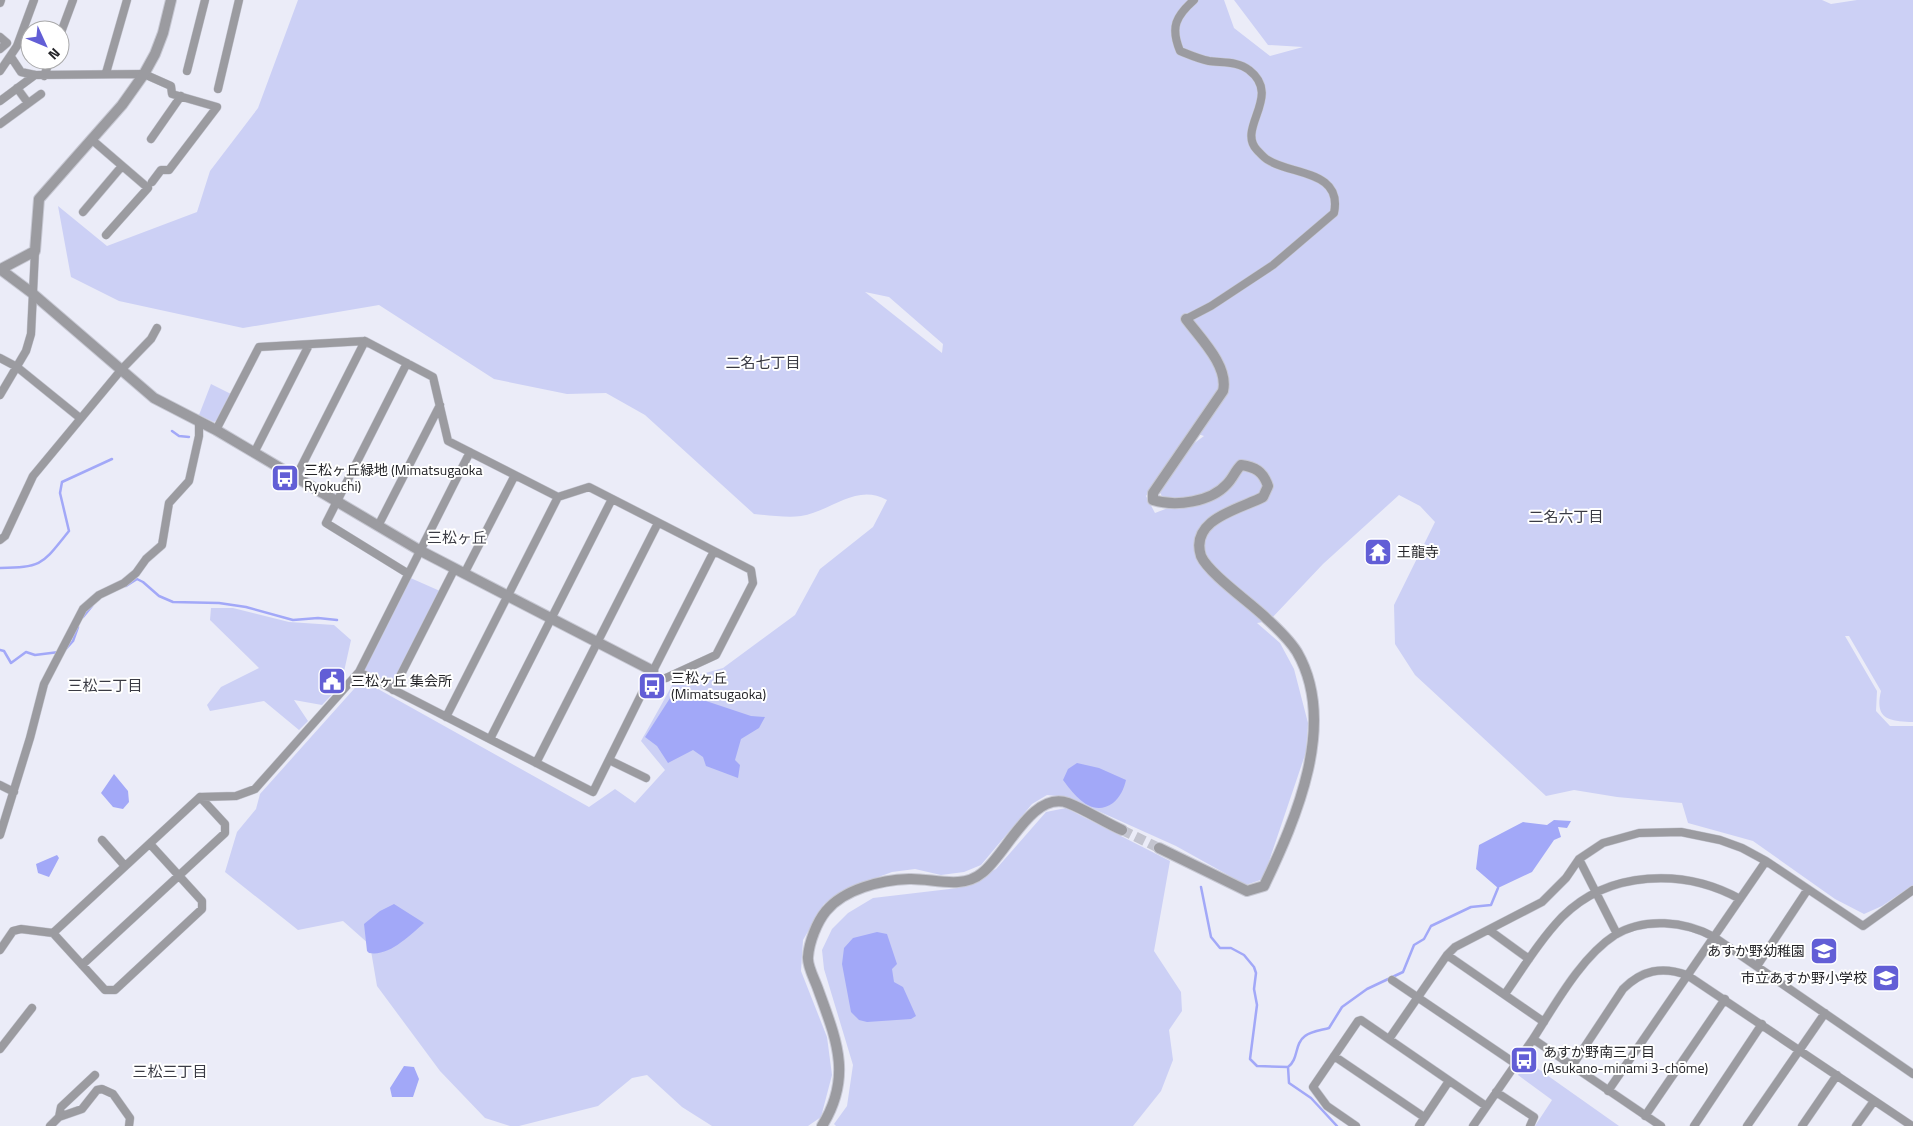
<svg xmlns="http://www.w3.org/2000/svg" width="1913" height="1126" font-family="'Titillium Web','Noto Sans JP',sans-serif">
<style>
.green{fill:#ccd0f5;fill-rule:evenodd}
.water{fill:#a2a8f8}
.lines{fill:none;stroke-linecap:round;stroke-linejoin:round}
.stream{stroke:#a2a8f8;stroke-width:2.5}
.tertiary-tunnel{stroke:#c3c4cf;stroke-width:10;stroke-dasharray:10 5;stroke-linecap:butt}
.minor-casing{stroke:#c7c8d3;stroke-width:9}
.tertiary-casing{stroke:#c7c8d3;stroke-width:12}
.minor{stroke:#9b9ba0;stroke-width:8}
.tertiary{stroke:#9b9ba0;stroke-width:10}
.labels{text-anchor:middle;stroke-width:4;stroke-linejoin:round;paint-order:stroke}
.poi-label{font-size:14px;fill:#252529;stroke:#fff;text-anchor:start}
.neighbourhood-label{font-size:15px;fill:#3a3b44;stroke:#fff}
</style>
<rect width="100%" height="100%" fill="#ebecf8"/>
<path class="green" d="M298,0H1224L1234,28L1270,56L1303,47L1268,45L1234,0H1822L1831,4L1857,0H1913V722C1890,721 1874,720 1881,691L1849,636H1845L1877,691L1876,711L1890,726H1913V885L1882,906L1864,914L1835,899L1753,841L1688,823L1682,803L1617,797L1574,790L1546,796L1415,675L1395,644L1394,605L1435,522L1420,506L1399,495L1323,564L1269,621L1257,623L1280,643L1294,669L1308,723L1306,752L1263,879L1246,885L1176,846L1067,797L1047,795L1032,804L981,865L964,872L941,875L915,869L892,872L846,889L824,904L803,940L801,971L827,1037L832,1075L821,1117L808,1126H712L682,1107L647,1075L632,1078L598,1106L519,1126H510L485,1118L440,1071L377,986L370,945L343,921L298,930L225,872L237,832L256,809L260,794L362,680L589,807L615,789L635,803L665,770L641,741L674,682L723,668L795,615L820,569L873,527L887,500C856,483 832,511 801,516C787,518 768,515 754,514L645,415L606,393L567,394L494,379L379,305L243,328L119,301L71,277L58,206L107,246L197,212L210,171L258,108ZM865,292L889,297L943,344L942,353ZM1192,432L1204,436L1174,458ZM1155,483L1168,508L1155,513L1146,496Z
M211,384L231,394L218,420L214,422L199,415Z
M406,576L440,591L394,680L388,683L363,669Z
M211,608H233L289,622L334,625L351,640L341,685L322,705L294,700L308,721L299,730L264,701L210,711L207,705L221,687L259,668L210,620Z
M1066,808L1170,861L1154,951L1181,992L1182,1011L1169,1030L1173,1060L1161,1091L1133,1126H836L834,1124L847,1106L853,1065L824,969L822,950L832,929L848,913L873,898L958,888L996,869L1046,812Z
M1527,1061L1619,1126H1535L1552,1100L1518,1075Z"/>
<path class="water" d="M672,695L700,699L751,716L765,717L759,728L741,739L735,760L740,765L738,778L706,766L703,757L693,750L668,763L657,746L645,737Z
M1077,763L1099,768L1126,780C1124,789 1120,797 1113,803C1092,818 1075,796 1063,780L1068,769Z
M114,774L128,791L129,802L123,809L113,807L101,793Z
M1554,820L1571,821L1567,828L1558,827L1561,837L1554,840L1532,872L1498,888L1476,869L1479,845L1523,822L1547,825Z
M57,855L59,858L49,877L38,873L36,864Z
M394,904L424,923C410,935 389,957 369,953L367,951L364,924L380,911Z
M877,932L887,934L897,964L892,969L894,982L903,987L916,1016L911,1019L867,1022L859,1020L851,1012L842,964L844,948L853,938Z
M404,1066L414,1067L419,1079L413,1097H392L390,1088Z"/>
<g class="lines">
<path class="stream" d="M172,431L179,436L189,437
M0,568C44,567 42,564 69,531L60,493L62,482L112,459
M126,586L137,579L143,582L159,596L173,602L219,603L246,607L293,620L318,618L337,620
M83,617L92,606
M0,650L4,651L11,663L26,652L35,655L59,652
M64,651L73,641L78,627
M1201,887L1211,937L1220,948H1231L1244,955L1254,967L1256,973L1254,989L1257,1005L1250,1059L1257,1066L1288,1067
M1337,1126L1311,1098L1289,1083L1288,1067C1299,1059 1294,1044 1305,1036C1311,1031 1322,1030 1329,1028L1342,1007L1367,989L1403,972L1414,945L1424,939L1431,926L1471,907L1491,905L1498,888"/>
<path class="tertiary-tunnel" d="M1122,830L1159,848"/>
<g class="minor-casing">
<path id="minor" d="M0,3L1,0
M60,35L73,0
M0,37L7,43L0,49
M11,57L21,72L35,75L144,74L171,86L172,94L217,107L169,170H161L152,182
M0,71L17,46L34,0
M187,71L205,0
M106,73L127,0
M44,76L50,60
M17,88L28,103
M218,89L239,0
M0,101L35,75
M0,124L41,94
M91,139L148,188L106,235
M151,139L181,96
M83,212L122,166
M1186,319L1211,306L1273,265L1334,213C1343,170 1291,175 1268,160C1264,158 1260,153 1257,150C1236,128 1283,96 1249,70C1238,61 1222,63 1209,61C1199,59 1190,55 1180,51C1170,27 1176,16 1194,0
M0,358L17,367L80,418
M0,395L26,351L31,334L35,251
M216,430L259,347L365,341L433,377L448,441L558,497L589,487L751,570L753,583L716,655L666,678L648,681L593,792L359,672
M254,453L309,345
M296,477L365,341
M378,526L440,405
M0,540L5,536L33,476L121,370L151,339L157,328
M407,573L326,523L407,363
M464,574L515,475
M653,671L714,551
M393,690L454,570
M446,717L558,497
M490,739L612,499
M609,760L646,778
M536,763L658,523
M0,785L14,792
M0,835L30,738L44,684L83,609L99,595L124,583L136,573L146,559L162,545L169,503L189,481L199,436V421
M102,840L125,866
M1579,859L1617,934
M1489,930L1529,959
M53,933L105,990H115L202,909V901L150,844
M0,950L13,931L21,929L53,933L200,797L236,796L255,789L359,672L470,452
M1447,955L1544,1022
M82,965L225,833V824L200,797
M1757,966L1808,889
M1392,980L1516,1064
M1505,994C1523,968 1540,940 1562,917C1609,870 1684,868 1740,899
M1389,1039L1447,955L1455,947L1542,902L1566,878L1579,859L1603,843L1639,833L1681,832L1720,840L1742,848L1766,861L1863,926L1913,890
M1533,1039L1661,1126
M0,1049L32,1008
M1334,1056L1424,1117
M1572,1066L1623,989C1642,970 1662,966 1687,975L1912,1126
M1608,1091L1766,861
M1496,1092L1534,1117L1530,1126
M1645,1116L1725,999
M59,1117L61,1107L95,1075
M50,1126L59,1117L82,1109L97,1090L102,1089L113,1094L130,1118L129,1126
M1356,1126L1327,1106L1313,1087L1358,1021L1361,1020L1486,1106
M1419,1126L1449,1081
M1473,1126C1493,1097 1513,1068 1533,1039C1555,1005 1581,957 1615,935C1644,917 1685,921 1714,937L1913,1074
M1694,1126L1762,1024
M1747,1126L1825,1013
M1802,1126L1837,1075
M1856,1126L1874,1101"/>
</g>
<g class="tertiary-casing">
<path id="tertiary" d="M0,269L32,293L154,398L216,430L419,550L653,671L648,681
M1,269L35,251L39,199L122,105L144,74L155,54L163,33L171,0
M1159,848L1247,891L1264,886C1296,819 1338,723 1297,652C1289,639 1277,628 1266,618C1252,604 1208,573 1201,556C1189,519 1240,509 1263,497L1268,486C1263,471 1255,467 1241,465C1235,471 1233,478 1227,484C1211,502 1176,507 1153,500V493L1223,391C1229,366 1200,338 1186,319
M822,1126C853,1076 836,1039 818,989C815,980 807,966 808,957C809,942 817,922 826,911C844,889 881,880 909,879C932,878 962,890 982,873C1006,855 1032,790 1068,803C1086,810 1104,822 1122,830"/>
</g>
<use href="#minor" class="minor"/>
<use href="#tertiary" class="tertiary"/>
</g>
<defs>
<g id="bus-square" transform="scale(1.4375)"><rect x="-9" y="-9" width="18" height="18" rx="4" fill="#625ed6" stroke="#fff"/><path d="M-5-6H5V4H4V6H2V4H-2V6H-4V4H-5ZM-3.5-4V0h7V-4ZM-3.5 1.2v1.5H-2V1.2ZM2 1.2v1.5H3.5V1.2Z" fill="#fff"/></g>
<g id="temple-square" transform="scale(1.4375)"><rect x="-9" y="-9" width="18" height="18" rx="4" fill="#625ed6" stroke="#fff"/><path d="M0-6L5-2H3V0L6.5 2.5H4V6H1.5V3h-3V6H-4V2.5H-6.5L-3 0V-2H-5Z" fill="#fff"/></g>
<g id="civic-square" transform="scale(1.4375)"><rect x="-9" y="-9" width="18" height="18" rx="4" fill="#625ed6" stroke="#fff"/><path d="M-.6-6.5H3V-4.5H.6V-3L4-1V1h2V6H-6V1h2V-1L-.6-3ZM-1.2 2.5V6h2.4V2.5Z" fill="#fff"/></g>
<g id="school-square" transform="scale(1.4375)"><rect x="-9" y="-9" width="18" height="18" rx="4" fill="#625ed6" stroke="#fff"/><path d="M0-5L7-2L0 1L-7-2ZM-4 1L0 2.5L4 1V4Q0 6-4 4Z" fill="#fff"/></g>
</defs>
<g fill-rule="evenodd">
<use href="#bus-square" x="285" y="478"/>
<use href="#temple-square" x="1378" y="552"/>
<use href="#civic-square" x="332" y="681"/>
<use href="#bus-square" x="652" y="686"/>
<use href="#school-square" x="1824" y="951"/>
<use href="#school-square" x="1886" y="978"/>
<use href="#bus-square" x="1524" y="1060"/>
</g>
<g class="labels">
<g class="poi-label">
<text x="304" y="475">三松ヶ丘緑地 (Mimatsugaoka<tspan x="304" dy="16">Ryokuchi)</tspan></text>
<text x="1397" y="557">王龍寺</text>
<text x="671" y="683">三松ヶ丘<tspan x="671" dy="16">(Mimatsugaoka)</tspan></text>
<text x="351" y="686">三松ヶ丘 集会所</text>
<text x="1805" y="956" text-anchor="end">あすか野幼稚園</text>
<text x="1867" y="983" text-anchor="end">市立あすか野小学校</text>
<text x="1543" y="1057">あすか野南三丁目<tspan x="1543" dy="16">(Asukano-minami 3-chōme)</tspan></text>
</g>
<g class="neighbourhood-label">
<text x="763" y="368">二名七丁目</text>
<text x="1566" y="522">二名六丁目</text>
<text x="457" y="543">三松ヶ丘</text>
<text x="105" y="691">三松二丁目</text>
<text x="170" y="1077">三松三丁目</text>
</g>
</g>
<g transform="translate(45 45) rotate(134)"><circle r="24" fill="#ffffff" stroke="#a8a8a9"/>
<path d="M0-4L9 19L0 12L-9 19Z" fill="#625ed6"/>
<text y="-8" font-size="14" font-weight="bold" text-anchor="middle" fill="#252529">N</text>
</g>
</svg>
